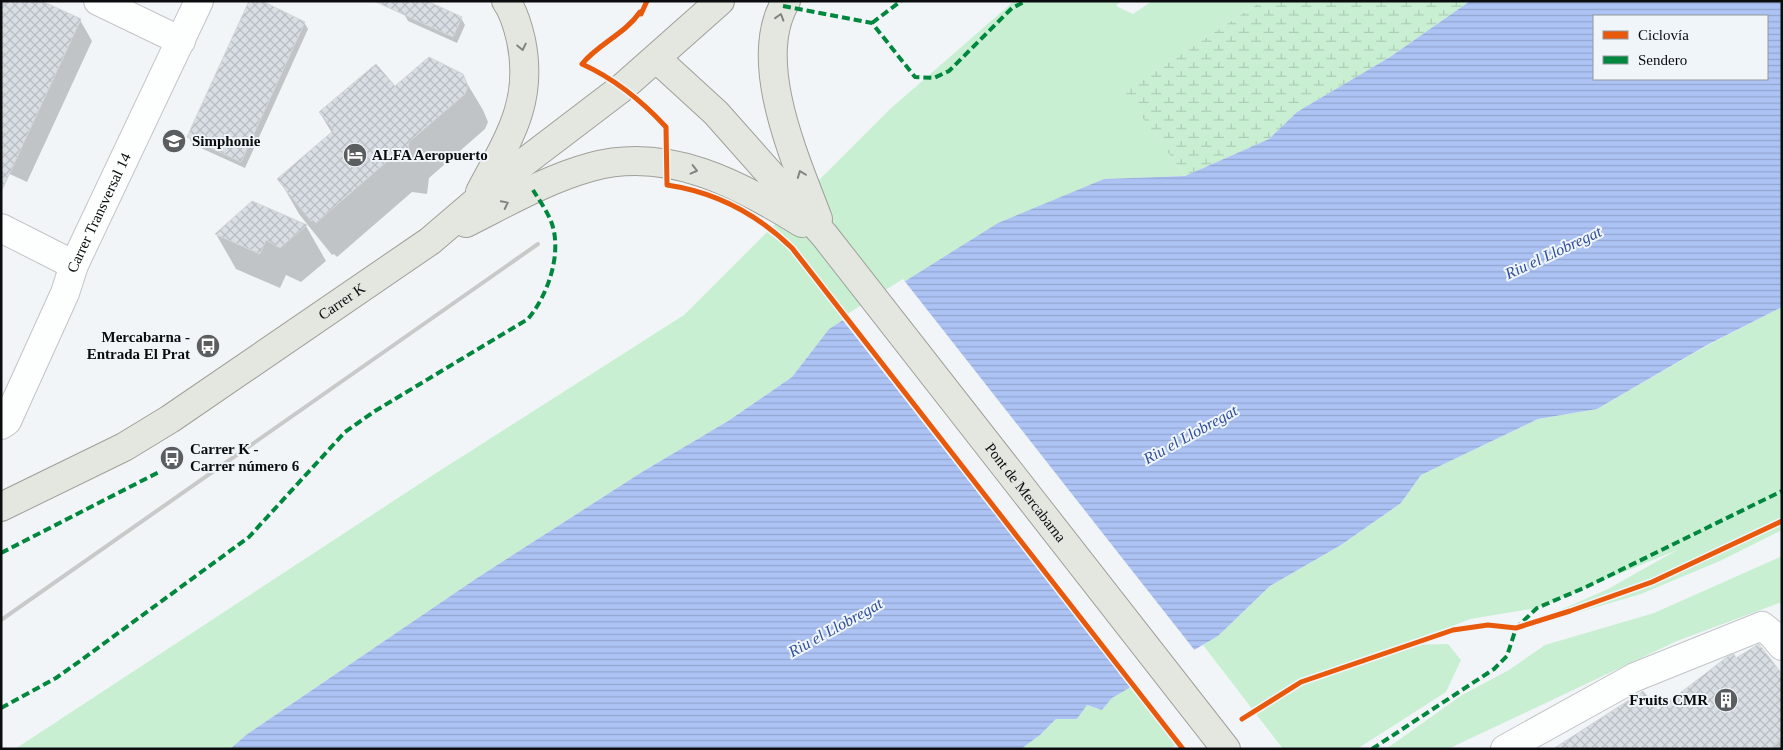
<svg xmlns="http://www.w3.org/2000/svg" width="1783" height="750" font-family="Georgia,serif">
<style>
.green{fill:#c9efd3}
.wetland{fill:url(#wetland-marsh)}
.water{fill:url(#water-rules);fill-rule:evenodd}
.pier{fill:#f2f5f8}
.shadow{fill:#0003}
.building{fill:url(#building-cross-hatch);stroke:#d3d6d8}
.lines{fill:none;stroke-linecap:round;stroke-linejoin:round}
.minor-casing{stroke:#c2c5c7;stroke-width:30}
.major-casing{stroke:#9ea199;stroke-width:30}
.minor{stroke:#fdfefe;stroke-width:28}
.major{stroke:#e4e6e0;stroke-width:28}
.rail{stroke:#c8c9c9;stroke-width:4}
.quiet{stroke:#00873e;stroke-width:4;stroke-dasharray:8 4;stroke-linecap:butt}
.cycleway-casing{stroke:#f0f5fa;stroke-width:8}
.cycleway{stroke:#e8590c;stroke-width:5}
.oneway{stroke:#828482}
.labels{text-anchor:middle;stroke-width:4;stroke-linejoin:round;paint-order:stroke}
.poi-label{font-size:15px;font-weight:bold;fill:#0a0c0e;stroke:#f0f5fa;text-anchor:start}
.street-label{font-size:15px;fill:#0a0c0e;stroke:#f0f5fa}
.water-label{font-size:16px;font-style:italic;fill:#2e4e9d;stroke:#f0f5fa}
</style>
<defs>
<pattern id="wetland-marsh" width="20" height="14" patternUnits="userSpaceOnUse" patternTransform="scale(1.25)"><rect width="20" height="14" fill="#c9efd3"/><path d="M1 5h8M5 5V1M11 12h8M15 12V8" fill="none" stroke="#abccb4"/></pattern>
<pattern id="water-rules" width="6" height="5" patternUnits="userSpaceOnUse" patternTransform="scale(1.25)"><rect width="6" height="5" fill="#acc3f4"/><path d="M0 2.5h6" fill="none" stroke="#93a6d0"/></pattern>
<pattern id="building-cross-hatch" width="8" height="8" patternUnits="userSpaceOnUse" patternTransform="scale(1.25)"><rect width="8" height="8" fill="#d8dee3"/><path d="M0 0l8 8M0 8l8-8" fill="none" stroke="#b8bdc2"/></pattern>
</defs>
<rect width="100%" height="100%" fill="#f2f5f8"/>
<path class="green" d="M1014,1H1121L1116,6L1133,14L1152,1H1262L1125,92L1185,176L1104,179L829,329L792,377L728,421L642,472L477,578L246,735L230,749H15L433,475L684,315L889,110Z
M1782,307V530L1722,560L1641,594L1559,618L1549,615L1608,589L1677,550L1537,608L1470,619L1406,645L1448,644L1461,660L1446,692L1357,749H1283L1203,645L1218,636L1270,586L1341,545L1401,503L1421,475L1538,419L1597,409L1708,345Z
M1782,556V602L1677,641L1448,749H1386L1462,695L1509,670L1545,645L1654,613Z
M1134,684L1179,743L1169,749H1021L1040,735L1056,719H1077L1086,705L1102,710L1112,698Z"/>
<path class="wetland" d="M1262,1H1470L1390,57L1297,112L1269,139L1185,176L1124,92Z"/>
<path class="water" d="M1470,1H1782V307L1707,345L1597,409L1538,419L1421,475L1401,503L1341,545L1270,586L1218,636L1112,698L1102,710L1087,705L1077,719H1056L1040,735L1021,749H230L246,735L477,578L642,472L728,421L792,377L829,329L998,223L1104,179L1185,176L1269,139L1297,112L1390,57ZM1594,16H1767V79H1594Z"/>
<path class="pier" d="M903,279L1196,652L1132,689L841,318Z"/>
<path class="shadow" d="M404,14L461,18L465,25L457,43L408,21Z
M80,20L92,41L27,182L1,170Z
M304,22L308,29L245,168L192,144L189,137Z
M462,75L483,110L488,122L485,129L429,178L427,194L412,192L337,257L334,254L332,255L299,214L279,179L332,133L320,113L395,88Z
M306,226L326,261L301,282L286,275L280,288L236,269L216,234Z
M1736,660L1782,676V749H1555L1657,712Z"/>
<path class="building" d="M1,1H42L81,19L1,192Z
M249,1H262L305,22L241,162L187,137Z
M374,1H427L462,17L453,37Z
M429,57L463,74L468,86L465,94L409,142L407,159L392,157L316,223L313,220L311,221L277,179L334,130L319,112L376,64L395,86Z
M252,201L307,225L280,248L266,240L260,254L215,234Z
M1759,644L1782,674V739L1770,749H1553L1643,691L1658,710L1727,657L1734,654L1736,658Z"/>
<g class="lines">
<g class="minor-casing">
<g id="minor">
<path d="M98,1L181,41"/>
<path d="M1,228L74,265"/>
<path id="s1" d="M1,425L7,421L65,293L74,265L199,1"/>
<path d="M1505,749L1635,677L1762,626L1772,634L1782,646"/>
</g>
</g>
<g class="major-casing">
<g id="major">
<path d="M786,1C750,61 796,160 818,219"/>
<path id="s2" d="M657,59L716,113L825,236L1226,749"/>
<path d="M480,192C508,139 534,103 521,40C518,27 514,12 506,1"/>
<path d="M466,223C506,203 547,179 591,167C668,146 739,184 802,223"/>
<path id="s3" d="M1,507L124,447L170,419L430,241L506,176L623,87L720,1"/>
</g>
</g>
<use href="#minor" class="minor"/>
<use href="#major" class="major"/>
<path class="rail" d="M1,620L538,244"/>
<path class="quiet" d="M783,6L872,23L915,77L934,78L949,71L1012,8L1026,1
M872,23L901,1
M1,553L159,472
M1,708L56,678L80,661L249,537L345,432L375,411L528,319C548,295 562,254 552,224C548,212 539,200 533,190
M1372,749L1494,669L1507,656L1516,628L1537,608L1586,587L1782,491"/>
<g class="cycleway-casing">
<path id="cycleway" d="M647,1L641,14L640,12C625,34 598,44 582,64C615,79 642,101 666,127L667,185C715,192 757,214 792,248L1183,749
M1242,719L1301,682L1453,630L1488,625L1516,628L1570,611L1652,582L1782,521"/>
</g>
<use href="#cycleway" class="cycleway"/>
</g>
<defs><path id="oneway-chevron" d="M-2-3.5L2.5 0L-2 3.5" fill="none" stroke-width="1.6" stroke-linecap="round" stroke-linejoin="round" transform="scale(1.25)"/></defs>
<g class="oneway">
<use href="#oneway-chevron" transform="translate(780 17) rotate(-73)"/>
<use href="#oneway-chevron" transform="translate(522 47) rotate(78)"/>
<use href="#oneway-chevron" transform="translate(694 170) rotate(14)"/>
<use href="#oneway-chevron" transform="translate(801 174) rotate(-111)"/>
<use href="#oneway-chevron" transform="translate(505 204) rotate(-26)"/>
</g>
<defs>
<g id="school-disc" transform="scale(1.25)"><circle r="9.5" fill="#5b5e60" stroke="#f0f5fa"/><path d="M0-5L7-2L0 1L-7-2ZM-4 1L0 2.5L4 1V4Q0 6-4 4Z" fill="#fff"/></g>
<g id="hotel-disc" transform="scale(1.25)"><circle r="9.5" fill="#5b5e60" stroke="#f0f5fa"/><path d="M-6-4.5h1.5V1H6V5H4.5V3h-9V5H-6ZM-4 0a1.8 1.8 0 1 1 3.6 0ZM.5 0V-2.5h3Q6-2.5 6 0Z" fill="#fff"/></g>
<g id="bus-disc" transform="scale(1.25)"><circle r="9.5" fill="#5b5e60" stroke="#f0f5fa"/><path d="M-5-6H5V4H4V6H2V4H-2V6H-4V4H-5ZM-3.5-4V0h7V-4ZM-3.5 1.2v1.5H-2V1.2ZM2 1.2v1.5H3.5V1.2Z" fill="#fff"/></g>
<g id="building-disc" transform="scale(1.25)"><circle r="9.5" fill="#5b5e60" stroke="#f0f5fa"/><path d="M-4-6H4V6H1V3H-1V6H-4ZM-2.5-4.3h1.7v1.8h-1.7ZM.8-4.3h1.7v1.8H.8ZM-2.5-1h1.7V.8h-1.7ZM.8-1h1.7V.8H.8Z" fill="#fff"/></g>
</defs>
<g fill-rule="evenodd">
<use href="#school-disc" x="174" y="141"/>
<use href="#hotel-disc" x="355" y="155"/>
<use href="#bus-disc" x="208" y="346"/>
<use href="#bus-disc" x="172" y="458"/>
<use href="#building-disc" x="1726" y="700"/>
</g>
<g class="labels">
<g class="poi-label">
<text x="192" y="146">Simphonie</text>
<text x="372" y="160">ALFA Aeropuerto</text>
<text x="190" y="342" text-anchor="end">Mercabarna -<tspan x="190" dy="17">Entrada El Prat</tspan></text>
<text x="190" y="454">Carrer K -<tspan x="190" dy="17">Carrer número 6</tspan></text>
<text x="1708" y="705" text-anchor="end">Fruits CMR</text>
</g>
<g class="street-label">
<text dy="5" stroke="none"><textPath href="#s1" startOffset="235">Carrer Transversal 14</textPath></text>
<text dy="5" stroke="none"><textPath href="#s3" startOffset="399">Carrer K</textPath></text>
<text dy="5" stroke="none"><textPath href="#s2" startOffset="570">Pont de Mercabarna</textPath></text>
</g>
<g class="water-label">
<text transform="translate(1553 252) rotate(-25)" y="6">Riu el Llobregat</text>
<text transform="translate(1190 434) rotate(-29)" y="6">Riu el Llobregat</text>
<text transform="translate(835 627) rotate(-29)" y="6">Riu el Llobregat</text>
</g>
</g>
<rect width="1783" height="750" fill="none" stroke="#0a0c0e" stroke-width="5"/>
<rect x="1593" y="15" width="175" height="65" fill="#f0f5fa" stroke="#94989c"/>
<rect x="1603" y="31" width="25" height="8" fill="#e8590c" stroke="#94989c"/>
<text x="1638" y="40" font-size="15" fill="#0a0c0e">Ciclovía</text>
<rect x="1603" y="56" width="25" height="8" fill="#00873e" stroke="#94989c"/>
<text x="1638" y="65" font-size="15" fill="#0a0c0e">Sendero</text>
</svg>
